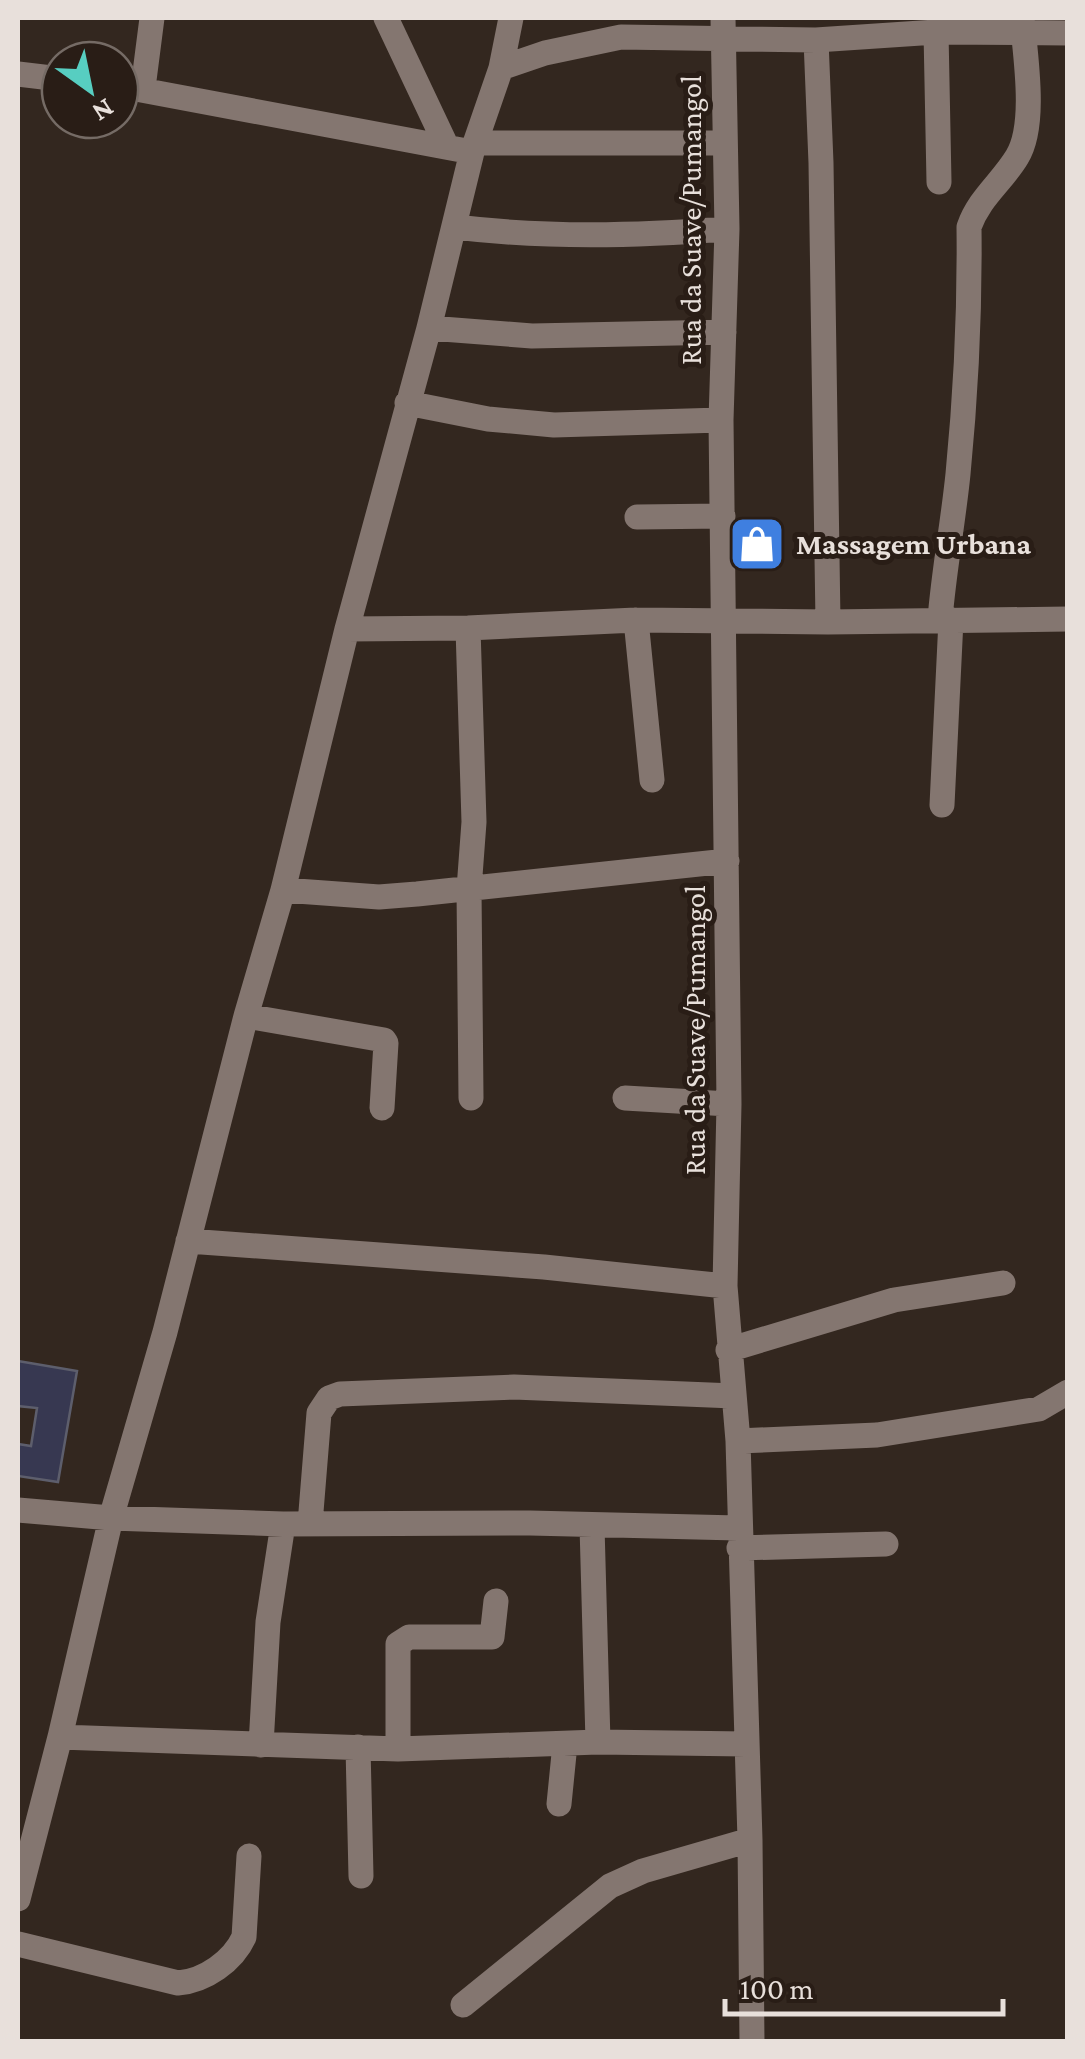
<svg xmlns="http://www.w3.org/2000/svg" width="1085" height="2059" font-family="'Crimson Pro',serif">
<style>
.building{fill:#373851;stroke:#5d5e6c;stroke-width:2.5}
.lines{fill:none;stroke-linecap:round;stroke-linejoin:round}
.minor{stroke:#847670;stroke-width:25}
.labels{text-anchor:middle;stroke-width:10;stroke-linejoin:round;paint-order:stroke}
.street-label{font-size:30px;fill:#e8e0db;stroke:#291d16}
.poi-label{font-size:30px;font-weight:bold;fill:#e8e0db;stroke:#291d16;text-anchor:start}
</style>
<rect width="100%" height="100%" fill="#33271f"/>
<path class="building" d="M18,1361L77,1371L58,1482L18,1476V1444L31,1446L37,1408L18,1406Z"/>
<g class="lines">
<path class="minor" d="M386,18L447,147
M723,18L727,229L721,420L729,1104L725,1286L738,1441L750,1840L752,2042
M936,32L939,182
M816,40L821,163L828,622
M501,68L545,53L621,37L816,40L936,32L1068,33
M18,74L60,79
M120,86L472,152
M143,88L152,18
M475,143H724
M455,227C547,238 635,236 727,229
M429,328L532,336L724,332
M407,403L488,419L554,425L721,420
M637,517L723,516
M940,619C944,570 953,523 958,474C966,392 970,309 969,227C979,198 1002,182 1017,157C1037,125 1025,54 1022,18
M636,620L652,780
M468,628L474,822L469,889L471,1098
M347,629L468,628L636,620L828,622L1068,619
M942,805L951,620
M283,890L379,897L417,894L727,861
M246,1016L384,1040L386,1043L382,1108
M625,1098L729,1104
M188,1241L544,1267L725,1286
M728,1350L894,1300L1003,1283
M738,1441L877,1435L1039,1409L1068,1392
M18,1510L111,1518L283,1524L530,1523L738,1528
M310,1524L319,1413L329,1398L340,1394L514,1387L734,1396
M592,1526L598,1742
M739,1548L886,1544
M60,1737L398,1749L598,1742L746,1744
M261,1745L268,1622L283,1524
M358,1747L361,1876
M398,1749V1644L409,1637H492L496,1601
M559,1804L565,1744
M18,1899L60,1737L111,1518L165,1332L246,1016L283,890L347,629L429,328L472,152L501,68L511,18
M18,1944L178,1983C205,1981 233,1961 244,1937L249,1856
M463,2005L610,1886L643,1871L750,1840"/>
</g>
<defs>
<g id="shop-square" transform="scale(2.875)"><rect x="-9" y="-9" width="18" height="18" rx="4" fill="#3f7fe0" stroke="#291d16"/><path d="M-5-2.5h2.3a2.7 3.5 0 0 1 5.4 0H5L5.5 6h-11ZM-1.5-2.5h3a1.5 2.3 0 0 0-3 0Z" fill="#fff"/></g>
</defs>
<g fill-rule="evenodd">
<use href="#shop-square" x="757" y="544"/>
</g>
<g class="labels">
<g class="street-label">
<text transform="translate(691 220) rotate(-90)" y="10">Rua da Suave/Pumangol</text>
<text transform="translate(695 1030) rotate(-90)" y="10">Rua da Suave/Pumangol</text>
</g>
<g class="poi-label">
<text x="796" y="554">Massagem Urbana</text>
</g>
</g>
<rect width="1085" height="2059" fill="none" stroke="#e8e0db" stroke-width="40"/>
<g transform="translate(90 90) rotate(147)"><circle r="48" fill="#291d16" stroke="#756b65" stroke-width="2.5"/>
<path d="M0-8L18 38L0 25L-18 38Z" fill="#57cec1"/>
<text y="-15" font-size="28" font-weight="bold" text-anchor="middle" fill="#e8e0db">N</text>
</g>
<path d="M725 1999v15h278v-15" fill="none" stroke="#e8e0db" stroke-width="5"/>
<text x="740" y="1999" font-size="30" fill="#e8e0db" stroke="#291d16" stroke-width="8" paint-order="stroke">100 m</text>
</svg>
